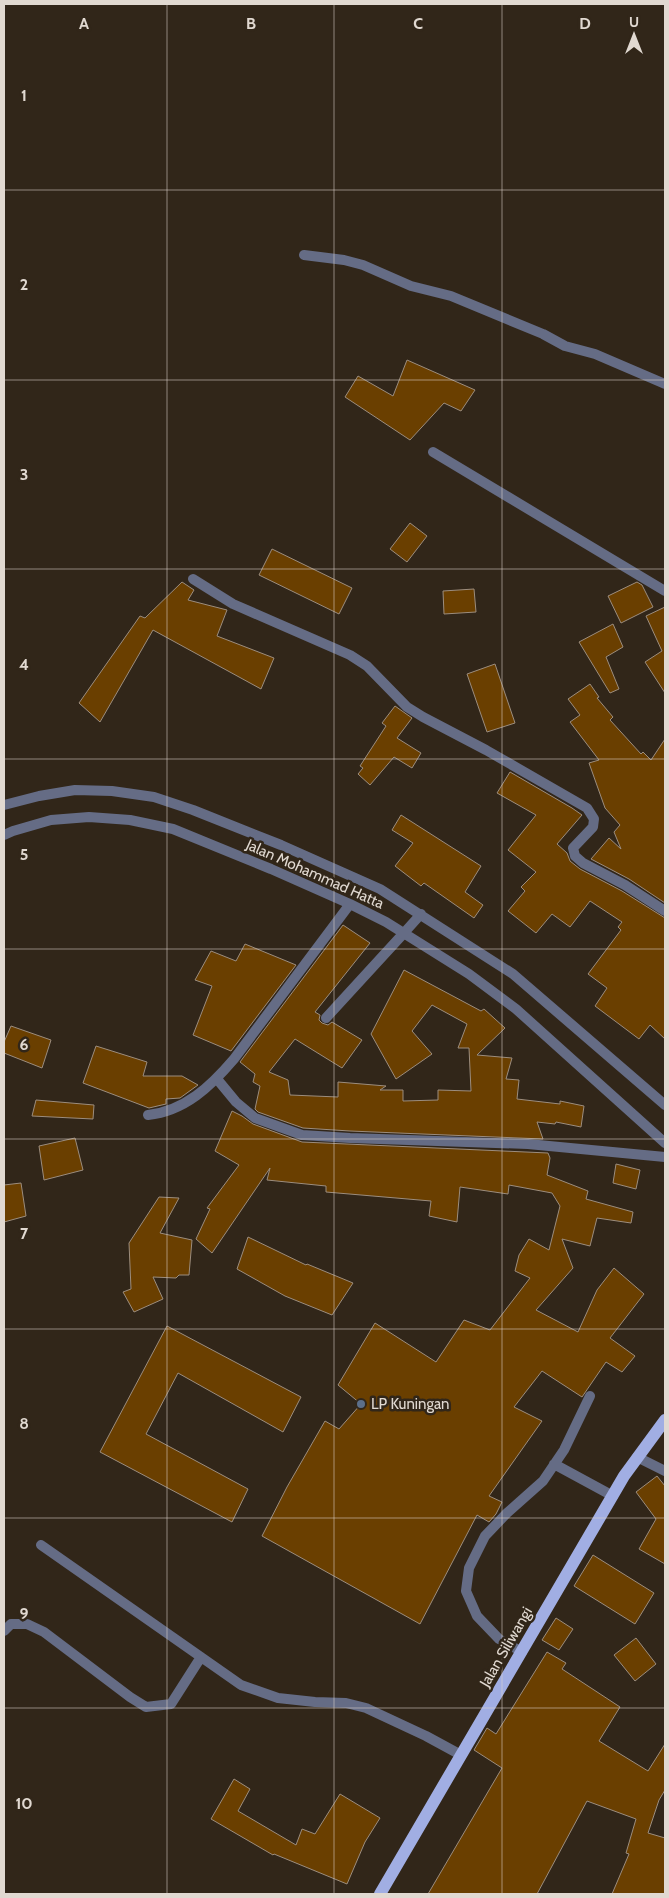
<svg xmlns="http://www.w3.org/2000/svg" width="669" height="1898" font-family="Cabin,sans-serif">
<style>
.building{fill:#6a3f00;stroke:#9c8d7e}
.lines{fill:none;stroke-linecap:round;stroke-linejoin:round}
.service{stroke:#656c85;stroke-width:10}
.minor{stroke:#656c85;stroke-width:10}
.primary{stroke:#a1aee3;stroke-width:12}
.grid{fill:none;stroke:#e1d9d1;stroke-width:1;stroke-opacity:0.55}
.service-dot{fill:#5c6f8a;stroke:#312619;stroke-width:2}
.labels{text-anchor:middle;stroke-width:5;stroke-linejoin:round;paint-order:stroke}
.street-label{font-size:15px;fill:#e1d9d1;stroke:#312619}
.poi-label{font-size:15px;fill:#e1d9d1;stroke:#312619;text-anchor:start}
.grid-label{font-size:16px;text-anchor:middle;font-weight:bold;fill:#e1d9d1;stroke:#312619;stroke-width:5;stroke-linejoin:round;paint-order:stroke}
</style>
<rect width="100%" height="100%" fill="#312619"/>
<path class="building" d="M407,360L475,390L461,411L444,403L410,440L345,397L358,376L393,396Z
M410,523L427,536L407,562L390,549Z
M272,549L352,588L339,614L259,575Z
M182,582L194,590L188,600L227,610L217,636L274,658L261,689L153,630L100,722L79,703L140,616L145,618Z
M637,582L642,585L653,607L621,623L608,596Z
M474,589L476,612L444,614L443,591Z
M665,607V693L645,662L662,651L646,616Z
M613,624L623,647L606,657L619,689L610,693L579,642Z
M495,664L515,723L487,732L467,674Z
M590,684L599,697L597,698L613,717L610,720L641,754L643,752L651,760L665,739V903L629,879L591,859L609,838L621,849L614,832L620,825L605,808L589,763L599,760L570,722L580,715L568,699Z
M395,706L412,718L397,738L421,753L412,768L394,757L370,785L358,774L363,768L360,766L386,726L382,723Z
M510,772L572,808L582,815L557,844L567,853L570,861L580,869L622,891L665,918V1039L650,1025L639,1039L595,1006L607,988L588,974L621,930L618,927L622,922L590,901L570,927L552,914L536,933L508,911L525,891L521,887L536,872L508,850L536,815L497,793Z
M401,815L481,866L465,892L483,905L474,918L424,883L421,886L395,866L413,843L392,830Z
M343,925L370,943L315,1012L320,1015L319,1020L322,1023L328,1025L332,1022L362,1040L342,1068L295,1039L269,1072L288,1080L290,1095L338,1097V1082L386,1086L380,1090H403V1101L438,1100V1090L471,1091L469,1048H458L467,1024L432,1005L412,1031L432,1054L396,1079L371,1034L404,970L481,1011L484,1009L505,1028L477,1055L512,1058L506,1079L519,1080L517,1099L560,1104V1101L584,1106L581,1127L556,1122L555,1124L537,1122L543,1139L350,1131L303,1128L258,1112L255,1109L260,1086L253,1082L255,1074L240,1062Z
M245,944L296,965L231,1051L193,1035L212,986L195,980L211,951L236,961Z
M11,1026L51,1040L42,1068L4,1053V1042Z
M96,1046L147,1062L143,1076H182L198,1085L180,1098L166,1099V1104L149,1108L83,1083Z
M36,1100L94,1105L93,1119L32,1116Z
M232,1111L242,1116L253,1124L302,1142L548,1153L550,1158L547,1175L588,1191L586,1199L633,1212L631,1223L597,1218L590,1246L562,1239L573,1268L536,1310L578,1332L597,1290L614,1268L644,1294L610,1338L635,1356L622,1372L606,1362L582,1397L542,1371L514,1407L542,1421L489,1496L502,1502L496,1514L489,1522L477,1515L420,1624L262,1536L287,1487L325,1421L339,1429L361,1404L338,1385L375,1323L436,1362L464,1320L490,1330L530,1278L515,1271L519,1255L529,1239L549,1250L560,1206L552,1193L509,1185L508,1194L460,1187L457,1222L429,1216L431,1201L326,1192V1186L267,1180L270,1168L212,1253L196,1239L210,1209L207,1208L239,1165L215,1151Z
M75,1138L83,1170L44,1180L39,1146Z
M616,1164L640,1170L636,1189L613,1183Z
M21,1183L26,1216L4,1222V1185Z
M159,1197L179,1198L160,1233L192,1240L189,1275H179L176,1278L153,1277L163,1299L134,1312L123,1292L131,1289L129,1243Z
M248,1237L306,1265L307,1264L353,1283L332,1315L285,1296L237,1269Z
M167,1326L301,1397L283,1432L178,1373L146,1434L248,1489L232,1522L100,1452Z
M657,1476L665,1486V1564L639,1549L656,1519L636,1492Z
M593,1555L654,1593L635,1624L574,1586Z
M556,1618L573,1629L559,1650L542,1640Z
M636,1638L656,1664L635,1681L614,1655Z
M547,1652L566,1663L562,1669L620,1707L599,1741L648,1771L665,1744V1790L659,1800L648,1833L665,1838V1894H612L629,1854L626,1853L636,1819L587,1801L537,1894H428L502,1768L474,1750L487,1728L496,1734Z
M234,1779L250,1789L238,1811L296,1845L302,1829L315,1834L340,1794L380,1818L365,1842L347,1884L274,1854L273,1855L211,1819Z"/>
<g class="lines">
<path class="service" d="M326,1018L403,934
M554,1464L613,1496
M522,1652L499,1639L477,1616L466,1591L469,1568L485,1536L507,1513L543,1481L564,1450L590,1396"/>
<path class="minor" d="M304,255L344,260L363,265L411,286L451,296L543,334L565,346L595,354L665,384
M433,452L665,591
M193,579L233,604L350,655L367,666L407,707L423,717L486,750L587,808L594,819L593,827L573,848L575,856L583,863L625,885L665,911
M4,805L39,796L75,790L112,791L154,797L193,810L281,845L380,889L513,974L665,1105
M4,835L13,831L51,820L89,817L130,820L173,829L271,869L350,904L386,922L469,974L516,1009L665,1143
M403,934L421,914
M217,1079L236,1102L255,1118L302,1135L350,1138L528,1144L665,1157
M148,1115C185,1111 211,1086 234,1059L350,904
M637,1457L665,1471
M41,1545L241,1685L278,1698L315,1702L346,1703L366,1708L426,1736L461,1755
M4,1631L11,1624H27L44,1632L130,1697L146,1707L171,1704L201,1657"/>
<path class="primary" d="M380,1894L624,1476L665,1420"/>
</g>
<path class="grid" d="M167,4V1894M334,4V1894M502,4V1894M4,190H665M4,380H665M4,569H665M4,759H665M4,949H665M4,1139H665M4,1329H665M4,1518H665M4,1708H665"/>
<circle class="service-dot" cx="361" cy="1404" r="5"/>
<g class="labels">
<g class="street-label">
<text transform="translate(315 874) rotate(24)" y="5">Jalan Mohammad Hatta</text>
<text transform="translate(506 1647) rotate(-60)" y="5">Jalan Siliwangi</text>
</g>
<g class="poi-label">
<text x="371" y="1409">LP Kuningan</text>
</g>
</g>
<g class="grid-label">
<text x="84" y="29">A</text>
<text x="251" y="29">B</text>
<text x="418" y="29">C</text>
<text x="585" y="29">D</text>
<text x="24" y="101">1</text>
<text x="24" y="290">2</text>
<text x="24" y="480">3</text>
<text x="24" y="670">4</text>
<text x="24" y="860">5</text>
<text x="24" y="1050">6</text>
<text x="24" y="1239">7</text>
<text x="24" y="1429">8</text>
<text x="24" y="1619">9</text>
<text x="24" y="1809">10</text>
</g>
<rect width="669" height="1898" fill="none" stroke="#e1d9d1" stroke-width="10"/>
<g transform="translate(634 35)" stroke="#312619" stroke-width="4" paint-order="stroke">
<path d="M0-4L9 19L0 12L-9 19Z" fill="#e1d9d1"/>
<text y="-8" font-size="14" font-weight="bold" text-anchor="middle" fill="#e1d9d1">U</text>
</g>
</svg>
